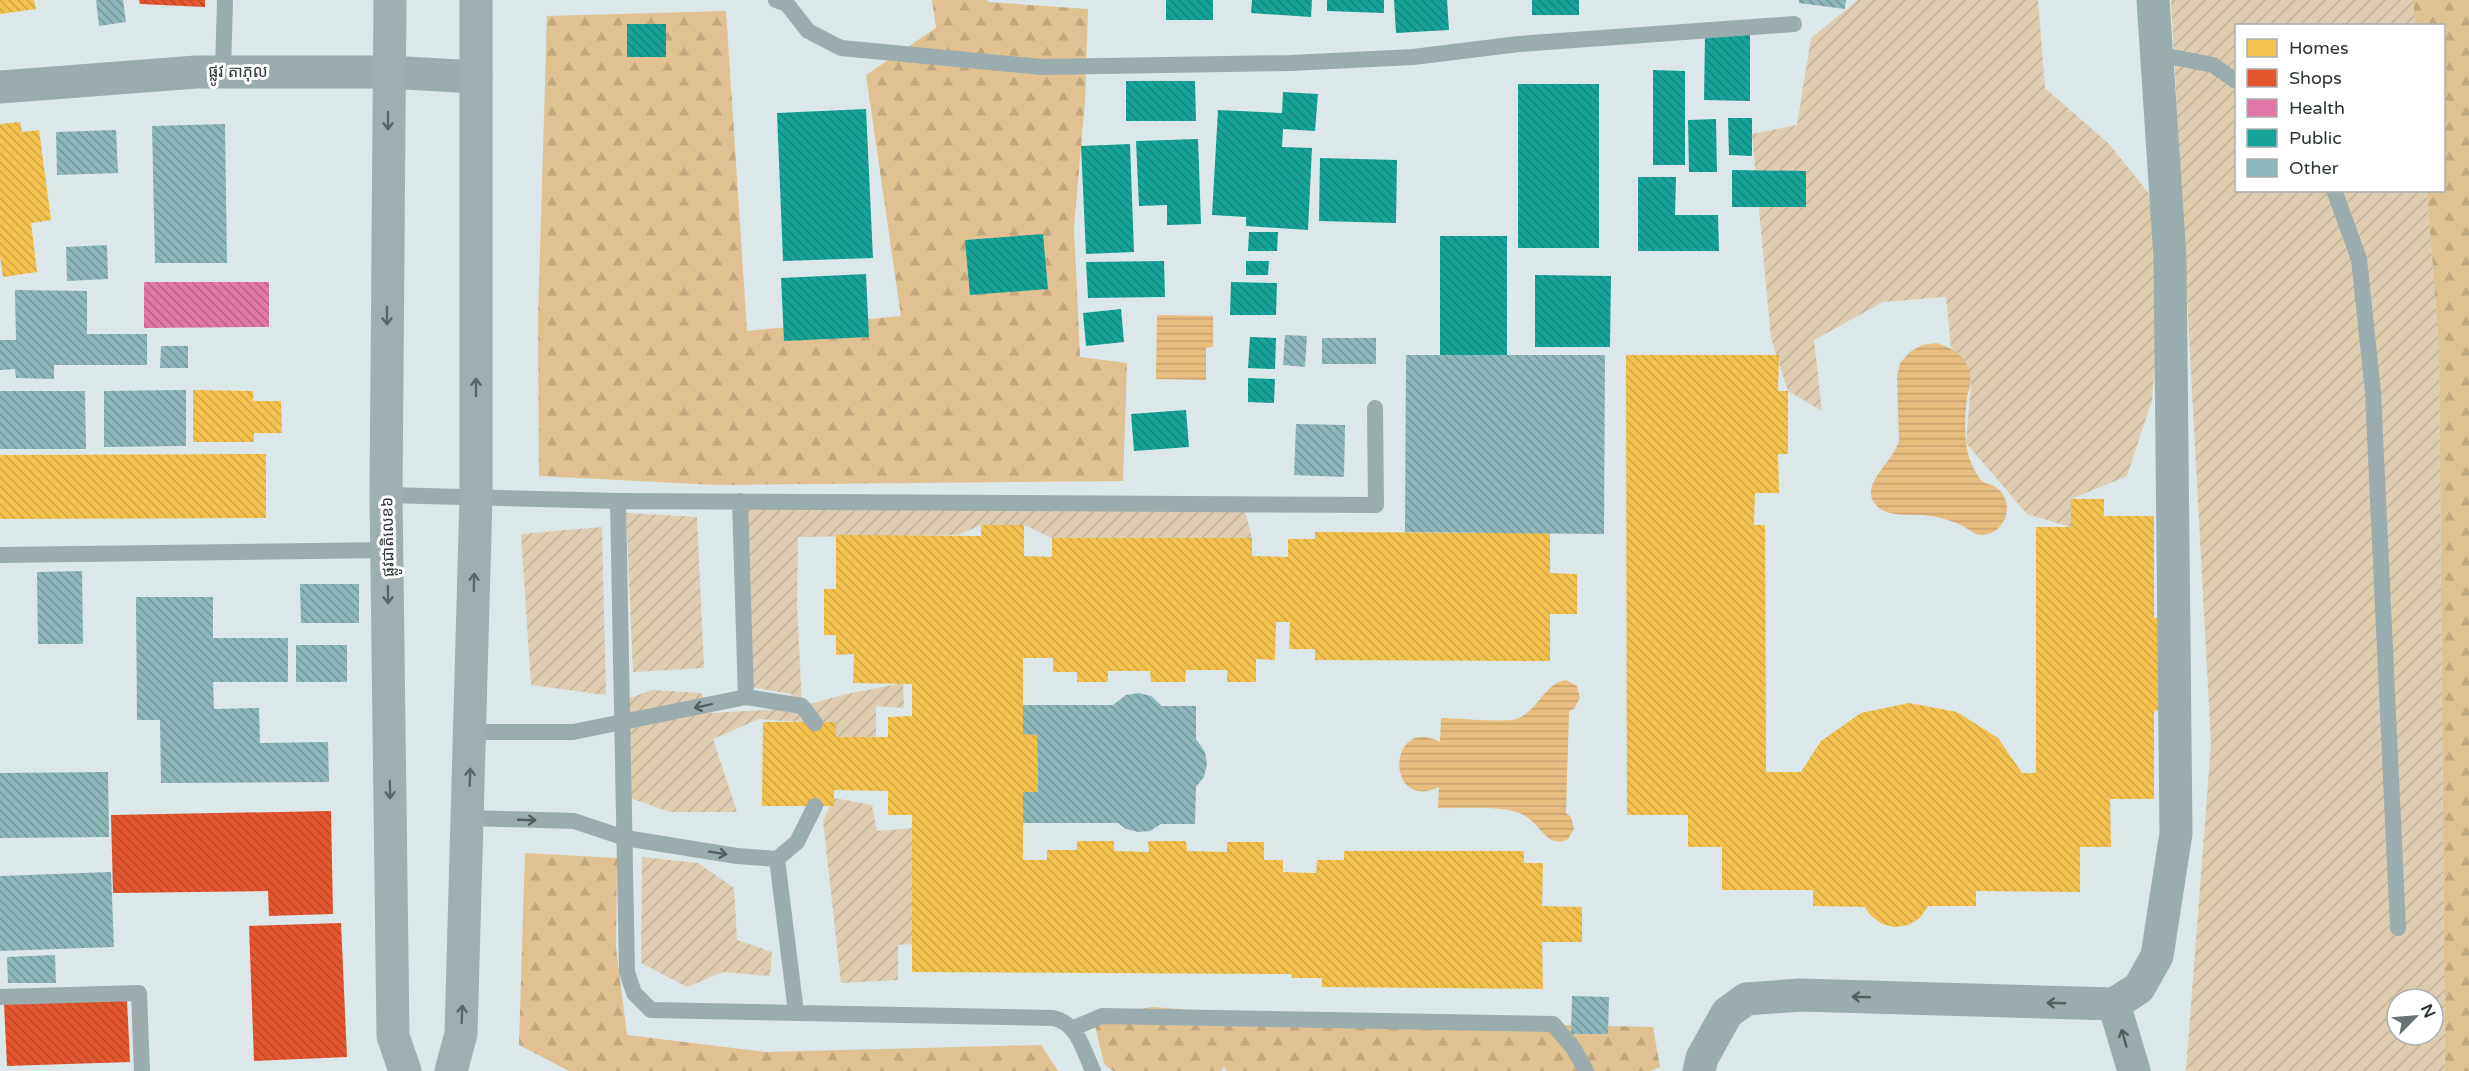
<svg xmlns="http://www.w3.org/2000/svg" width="2469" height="1071" font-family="'Varela Round','Noto Sans Khmer',sans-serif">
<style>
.forest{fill:url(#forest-firs)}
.garden{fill:url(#garden-furrows);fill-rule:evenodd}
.water{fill:url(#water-rules)}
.homes{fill:url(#homes-back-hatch)}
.shops{fill:url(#shops-back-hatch)}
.health{fill:url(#health-back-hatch)}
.public{fill:url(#public-back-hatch)}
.building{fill:url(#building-back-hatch)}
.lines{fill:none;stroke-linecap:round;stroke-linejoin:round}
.service{stroke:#9aacad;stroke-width:16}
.minor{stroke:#9aacad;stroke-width:33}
.primary{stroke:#9eaeb1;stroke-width:33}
.oneway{stroke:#5a6567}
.oneway2{stroke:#525e5f}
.labels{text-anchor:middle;stroke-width:6;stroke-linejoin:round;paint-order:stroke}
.street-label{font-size:16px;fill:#2c3435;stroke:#fff}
</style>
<defs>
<pattern id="forest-firs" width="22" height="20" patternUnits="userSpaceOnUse" patternTransform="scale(1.5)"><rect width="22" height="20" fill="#e0c292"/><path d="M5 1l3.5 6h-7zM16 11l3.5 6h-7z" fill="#c0a77e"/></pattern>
<pattern id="garden-furrows" width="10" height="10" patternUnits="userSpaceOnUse" patternTransform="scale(1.5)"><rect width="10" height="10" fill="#dfcdb1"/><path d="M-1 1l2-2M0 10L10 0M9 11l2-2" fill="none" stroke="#c0b199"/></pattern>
<pattern id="water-rules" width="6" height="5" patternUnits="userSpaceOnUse" patternTransform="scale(1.5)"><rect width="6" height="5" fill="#e8bd80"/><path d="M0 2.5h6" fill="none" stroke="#c7a36f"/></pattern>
<pattern id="homes-back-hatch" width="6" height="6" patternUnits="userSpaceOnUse" patternTransform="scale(1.5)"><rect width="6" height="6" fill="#f2c14e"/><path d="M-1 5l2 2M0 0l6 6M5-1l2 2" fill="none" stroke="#d0a645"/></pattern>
<pattern id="shops-back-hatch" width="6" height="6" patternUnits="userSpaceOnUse" patternTransform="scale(1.5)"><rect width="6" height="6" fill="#e4572e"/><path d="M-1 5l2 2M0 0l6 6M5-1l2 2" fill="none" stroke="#b94928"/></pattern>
<pattern id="health-back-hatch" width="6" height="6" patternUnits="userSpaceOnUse" patternTransform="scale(1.5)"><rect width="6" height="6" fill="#e377a8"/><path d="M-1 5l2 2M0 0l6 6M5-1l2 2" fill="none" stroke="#b8628a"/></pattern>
<pattern id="public-back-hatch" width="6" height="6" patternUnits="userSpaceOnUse" patternTransform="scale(1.5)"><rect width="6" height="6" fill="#17a398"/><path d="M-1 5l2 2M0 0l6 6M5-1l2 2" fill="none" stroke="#15867d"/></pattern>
<pattern id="building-back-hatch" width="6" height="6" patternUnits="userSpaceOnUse" patternTransform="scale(1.5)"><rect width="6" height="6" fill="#8db7bb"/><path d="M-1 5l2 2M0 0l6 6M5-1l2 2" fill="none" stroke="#739699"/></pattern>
</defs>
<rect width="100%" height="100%" fill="#dbe7e8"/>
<path class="forest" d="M932,0H987L988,2L1088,9L1085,101L1074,227L1080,357L1127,363L1123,481L716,485L539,476L538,318L547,16L726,11L747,331L901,316L866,75L936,28Z
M2413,0H2469V1071H2445L2439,351L2427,191L2444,190V26L2415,25Z
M525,853L617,858L616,948L627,1035L766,1052L1041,1045L1058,1071H569L519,1045Z
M1152,1007L1317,1019L1653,1027L1660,1067L1650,1071H1227L1224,1067L1221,1071H1113L1104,1064L1093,1017Z"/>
<path class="garden" d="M1858,0H2038L2045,88L2108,143L2168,217L2152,400L2127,476L2071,499V527L2027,514L1966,443L1971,383L1951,347L1946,297L1883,302L1814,340L1822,411L1788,391L1771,338L1752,134L1797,125L1811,38Z
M2171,0H2413L2415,25L2236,26V190L2427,191L2439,351L2445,1071H2186L2211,744ZM2397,999H2433V1035H2397Z
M1243,504L1252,538H1052L1024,525H981L958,535L798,537L797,604L802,706L847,694L903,683L904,708L876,706V737H836L815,723L759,719L713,739L737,812H670L630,798L627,699L652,690L701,693L711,713L783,709L792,694L745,686L740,509Z
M626,513L697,517L704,668L633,672Z
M602,527L606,695L531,685L521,534Z
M834,798L872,805L877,831L912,828V944L898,945V980L841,983L823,821Z
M642,857L698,863L734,888L737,940L772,952L770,976L723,972L687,987L641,963Z"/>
<path class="water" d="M1157,315L1213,316V347L1206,348V380L1156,379Z
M1936,343C1956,348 1973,362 1970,384C1970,389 1967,393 1967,398C1964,420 1963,449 1974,469C1976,473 1979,478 1982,481C1985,484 1990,484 1994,486C2006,493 2011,509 2003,522C1999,530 1990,535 1981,535C1972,534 1968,528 1961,525C1952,521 1940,517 1930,516C1912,513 1881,520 1872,499C1865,480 1894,461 1899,440L1897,377L1900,363L1910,352L1922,345Z
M1566,680L1577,686L1580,698L1574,709L1569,711L1566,813L1571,817L1574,829L1568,839C1548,849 1542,827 1527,817C1509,804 1461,809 1438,808L1439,787C1385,813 1387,714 1440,742L1441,718C1456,718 1505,723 1516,719C1538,712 1544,683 1566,680Z"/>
<path class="homes" d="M0,0H34L36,9L0,14Z
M20,122L22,132L39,130L51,220L31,223L37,272L3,277L0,256V124Z
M1626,355H1779L1778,391H1788V454H1778L1779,493H1755L1754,525H1765L1766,772H1801L1821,741L1861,713L1909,703L1957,712L1998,738L2022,773H2036V527H2071V499H2104V516H2154V618H2165L2166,712L2154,711V799H2110L2111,847H2080V892L1976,891V906H1928L1920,918L1908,925L1895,927L1882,924L1870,915L1865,907L1813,906V890H1722V847H1688V815H1627Z
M193,390L253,391V401H281L282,433H254V442H193Z
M266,454V518L0,519V455Z
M981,525H1024V556L1052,557V538H1252V556L1288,557V539H1315V532L1550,533V573L1577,574V614H1550V661L1315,660V649H1289L1290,622H1276L1275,660L1256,659V682H1227V670H1186L1185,682H1151L1150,671H1108V682H1077V672H1053V658H1023V734L1037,735L1038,792H1023V860H1047V850H1077V841H1114V851L1149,852L1148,841H1186L1187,851L1227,852V842H1264V860H1283V872L1316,873L1317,860H1344V851H1524V863H1543L1542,906L1582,907V942H1542L1543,989L1322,987V978H1292L1291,974L912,972V815H888V791L834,790V806H762L763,722H836V737H888V717L912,716V684L853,683L854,654L836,655V635H824V589H836V535L981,536Z"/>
<path class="shops" d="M139,0H205V7L140,4Z
M331,811L333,914L269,916L268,891L113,893L111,815Z
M341,923L347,1057L254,1061L249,926Z
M127,1000L130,1062L7,1066L4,1004Z"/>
<path class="health" d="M144,282H269V327L144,328Z"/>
<path class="public" d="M1166,0H1213V20H1166Z
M1252,0H1312L1311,17L1251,13Z
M1327,0H1384V13L1327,11Z
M1394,0H1447L1449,30L1396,33Z
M1532,0H1579V15H1532Z
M627,24H666V57H627Z
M1705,35H1750V101L1704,100Z
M1653,70L1685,71V165H1653Z
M1126,81H1195L1196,121H1126Z
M1518,84H1599V248H1518Z
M1283,92L1318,94L1315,131L1283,129L1282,147L1312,148L1308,230L1246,226V217L1212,215L1218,110L1282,113Z
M866,109L873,258L783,261L777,113Z
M1728,118H1752V156L1729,155Z
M1716,119L1717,172H1689L1688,120Z
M1198,139L1201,224L1167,225V205L1139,206L1136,141Z
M1130,144L1134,252L1086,254L1081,146Z
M1320,158L1397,160L1396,223L1319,221Z
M1732,170L1806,171V207H1732Z
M1638,177H1676L1675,215H1718L1719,251H1638Z
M1249,232H1278L1277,251H1248Z
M1043,234L1048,289L970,295L965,240Z
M1440,236H1507V355H1440Z
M1164,261L1165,297L1088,298L1086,262Z
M1246,261H1269L1268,275H1246Z
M866,274L869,337L784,341L781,278Z
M1535,275L1611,276L1610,347H1535Z
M1231,282L1277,283L1276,315H1230Z
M1121,309L1124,342L1086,346L1083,313Z
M1250,337L1276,338L1275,369L1248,368Z
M1248,378L1275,379L1274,403L1248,402Z
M1186,410L1189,447L1134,451L1131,414Z"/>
<path class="building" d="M96,0H123L126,22L99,26Z
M1799,0H1846L1845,9L1799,3Z
M225,124L227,263H155L152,126Z
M116,130L118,173L57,175L56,132Z
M107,245L108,279L67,281L66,247Z
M15,290L87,291V334H147V365H54V379L16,378L15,369L0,370V340H16Z
M1285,335L1307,336L1305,367L1283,365Z
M1322,338H1376V364H1322Z
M161,346H188V368H160Z
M1406,355H1605L1604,534L1405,532Z
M186,390V446L104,447V391Z
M0,391H85L86,449H0Z
M1296,424L1345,425L1344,477L1294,475Z
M82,571L83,644H38L37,572Z
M300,584H359V623H301Z
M136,597H213V638H288V682H213L214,709L259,708L260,743L328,742L329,782L161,783L160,720H137Z
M296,645H347V682H296Z
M1139,693L1151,696L1162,706H1196V739L1205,752L1207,764L1204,777L1196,787L1195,824H1161L1150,831L1138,832L1126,829L1118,823H1023V792H1038L1037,735L1023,734V705H1113L1126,695Z
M108,772L109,837L0,838V773Z
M111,872L114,947L0,951V876Z
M55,955L56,983H8L7,957Z
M1572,996L1609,997L1608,1034H1571Z"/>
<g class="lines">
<path class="service" d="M776,0L787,4L808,31L841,48L1042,67L1291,63L1413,57L1519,44L1794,24
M2157,54L2213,65L2236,81
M223,71L225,0
M2334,190L2359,259L2373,392L2398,928
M386,495L618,501L1376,505L1375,408
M618,501L627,972L634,993L651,1010L1053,1018C1078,1023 1083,1050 1093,1071
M740,501L746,697
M0,555L388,550
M471,732H573L746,697L802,706L815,723
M469,818L574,821L625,838L737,856L777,859L797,842L815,806
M777,859L796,1012
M0,997L139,993L142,1071
M1074,1028L1102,1016L1553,1024L1574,1049L1586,1071"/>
<path class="minor" d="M0,87L196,72H388L476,77
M2114,1004L2134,1071
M1699,1071L1702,1058L1727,1013L1746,999L1800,995L2114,1004L2139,988L2157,956L2176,833L2170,258L2153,0"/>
<path class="primary" d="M390,0L386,495L393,1036L405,1071
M451,1071L461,1034L476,497V0"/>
</g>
<defs><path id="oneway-shaft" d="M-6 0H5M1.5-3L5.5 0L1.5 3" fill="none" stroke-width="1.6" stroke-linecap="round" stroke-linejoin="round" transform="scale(1.5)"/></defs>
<g class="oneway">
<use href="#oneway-shaft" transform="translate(388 121) rotate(90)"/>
<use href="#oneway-shaft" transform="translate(387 316) rotate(90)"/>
<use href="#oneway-shaft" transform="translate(476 387) rotate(-90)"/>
<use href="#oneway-shaft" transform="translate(474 582) rotate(-89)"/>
<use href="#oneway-shaft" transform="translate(388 595) rotate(89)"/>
<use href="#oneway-shaft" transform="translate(470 777) rotate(-88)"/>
<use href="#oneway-shaft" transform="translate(390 790) rotate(89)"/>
<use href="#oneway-shaft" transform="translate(462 1014) rotate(-88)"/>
</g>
<g class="oneway2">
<use href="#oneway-shaft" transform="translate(703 706) rotate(168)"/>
<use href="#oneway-shaft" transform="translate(527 820) rotate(2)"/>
<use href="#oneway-shaft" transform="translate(718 853) rotate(9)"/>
<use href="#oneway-shaft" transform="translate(1861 997) rotate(-178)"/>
<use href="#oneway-shaft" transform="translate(2056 1003) rotate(-178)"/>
<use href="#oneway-shaft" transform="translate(2124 1038) rotate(-106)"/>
</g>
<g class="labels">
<g class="street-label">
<text x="238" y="77">ផ្លូវ តាភុល</text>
<text transform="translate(387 537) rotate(-91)" y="6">ផ្លូវជាតិលេខ៦</text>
</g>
</g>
<rect x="2235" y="24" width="210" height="168" fill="#ffffff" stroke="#abaeae" stroke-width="1.5"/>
<rect x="2247" y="39" width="30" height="18" fill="#f2c14e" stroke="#abaeae" stroke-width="1.5"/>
<text x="2289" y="54" font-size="18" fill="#2c3435">Homes</text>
<rect x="2247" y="69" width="30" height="18" fill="#e4572e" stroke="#abaeae" stroke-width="1.5"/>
<text x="2289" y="84" font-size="18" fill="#2c3435">Shops</text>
<rect x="2247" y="99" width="30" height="18" fill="#e377a8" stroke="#abaeae" stroke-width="1.5"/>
<text x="2289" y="114" font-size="18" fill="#2c3435">Health</text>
<rect x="2247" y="129" width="30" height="18" fill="#17a398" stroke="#abaeae" stroke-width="1.5"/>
<text x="2289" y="144" font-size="18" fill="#2c3435">Public</text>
<rect x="2247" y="159" width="30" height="18" fill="#8db7bb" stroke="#abaeae" stroke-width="1.5"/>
<text x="2289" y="174" font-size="18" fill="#2c3435">Other</text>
<g transform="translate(2415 1017) rotate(65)"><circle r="28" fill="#ffffff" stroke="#abaeae" stroke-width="1.5"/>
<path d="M0-4.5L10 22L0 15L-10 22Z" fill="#697374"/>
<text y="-9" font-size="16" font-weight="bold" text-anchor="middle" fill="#2c3435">N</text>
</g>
</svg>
